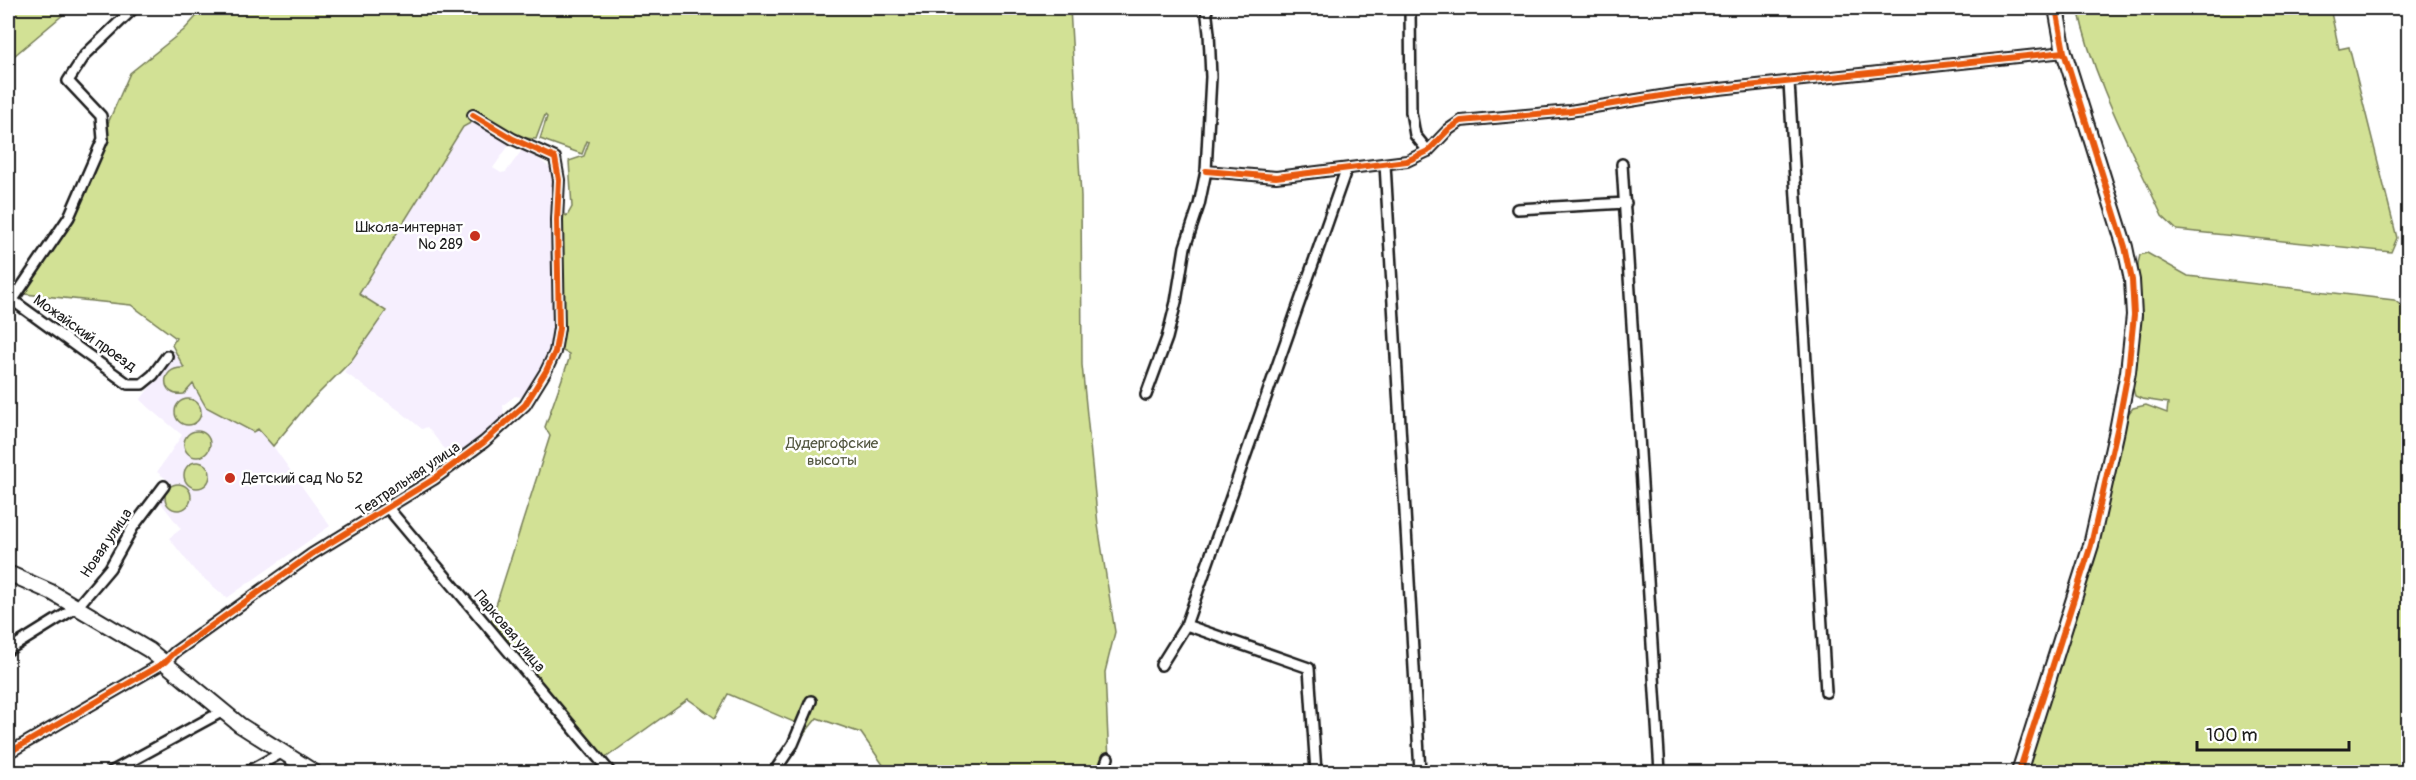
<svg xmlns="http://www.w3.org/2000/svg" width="2416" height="780" font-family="Pangolin,sans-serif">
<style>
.built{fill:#f6effe}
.green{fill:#d2e195;stroke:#777e58;stroke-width:1.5}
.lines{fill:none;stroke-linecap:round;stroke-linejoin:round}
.street-casing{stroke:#1c1c1c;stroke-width:14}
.secondary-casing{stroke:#1c1c1c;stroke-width:18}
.street{stroke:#fff;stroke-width:9}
.secondary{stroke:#fff;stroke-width:14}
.cycleway-casing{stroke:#fff;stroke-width:10}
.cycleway{stroke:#e8590c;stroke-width:6}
.poi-dot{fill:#c8321e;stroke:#fff;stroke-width:2}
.labels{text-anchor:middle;stroke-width:5;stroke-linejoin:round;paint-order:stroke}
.poi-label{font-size:15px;fill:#1c1c1c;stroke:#fff;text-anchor:end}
.street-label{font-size:15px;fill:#1c1c1c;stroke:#fff}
.park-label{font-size:15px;fill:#535740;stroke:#fff}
</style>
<rect width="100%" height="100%" fill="#fff"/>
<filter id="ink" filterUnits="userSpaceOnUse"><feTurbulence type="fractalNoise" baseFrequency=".0167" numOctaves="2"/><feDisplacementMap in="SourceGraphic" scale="12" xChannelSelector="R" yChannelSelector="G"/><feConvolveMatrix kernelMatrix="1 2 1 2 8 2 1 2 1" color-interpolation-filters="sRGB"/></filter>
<g filter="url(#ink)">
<path class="built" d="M475,108L517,134L493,168L501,173L506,172L522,150L539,159L550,168L554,177L556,328L550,352L526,393L521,397L515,396L503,405L504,416L453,459L427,427L422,429L400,411L344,372L386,311L359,294Z
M176,349L201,365L273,446L330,526L227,598L195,571L169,538L181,529L158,499L172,483L157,472L182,435L140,400L166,367Z"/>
<path class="green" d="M8,8H71L8,61Z
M204,8H1070L1081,196L1082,365L1098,525L1115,632L1105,672L1109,762L1097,772H888L861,733L817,718L804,734L794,722L728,694L715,718L688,699L604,759L490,624L550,436L545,427L569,359V354L559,349L558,211L567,216L572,207L569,161L584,156L589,142L587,141L582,154L540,139L547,117L545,115L536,139C515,139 499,127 483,116L463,127L359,294L386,311L351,361L309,403L273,446L258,429L253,432L206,407L193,384L184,394C160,398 159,366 184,368L172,345L176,338L131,305L25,294L79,189L130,73L184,30Z
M2078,8H2330L2339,49L2349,47L2397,238L2391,252L2177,230L2162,216C2131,148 2093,80 2078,8Z
M2147,253L2188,276L2394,300L2403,307L2408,300V772H2026L2127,415L2133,408L2146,405L2167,413L2168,403L2142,399L2135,396C2127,373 2141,329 2140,302C2140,286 2135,269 2140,255Z
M175 412a13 13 0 1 1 26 0a13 13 0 1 1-26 0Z
M184 444a13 13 0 1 1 26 0a13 13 0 1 1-26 0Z
M184 475a13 13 0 1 1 26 0a13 13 0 1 1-26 0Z
M165 497a13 13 0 1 1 26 0a13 13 0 1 1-26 0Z"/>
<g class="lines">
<g class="street-casing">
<path id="street" d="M1410,8L1411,112L1415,135L1428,151
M1789,82L1826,692
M1385,164L1420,772
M1622,164L1660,772
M1206,171L1276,177L1407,161L1428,151L1448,130L1461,121L1570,111L1673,94L2064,52
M1517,209L1626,203
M8,297L128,384H142L153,375L167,356
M8,307L69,217L103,139L101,116L68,81L85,55L134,8
M1146,395L1167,338L1176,302L1185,247L1199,205L1206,171L1211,77L1209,33L1206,8
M388,508L610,772
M8,650L77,607L110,568L133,527L164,486
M1161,665L1186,625
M8,753L165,662L175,652L312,554L434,479L484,442L525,405L546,371L555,352L559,328L557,220L559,180L555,158L513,139L473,115
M111,772L223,711
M247,772L283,752
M774,772L793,744L811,701
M1103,772L1108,758
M1316,772L1309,668L1186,625L1346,170"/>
</g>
<g class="secondary-casing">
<path id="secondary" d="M8,573L51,592L149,650L240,725L314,772
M2019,772L2091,545L2117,430L2128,372L2134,315L2132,280L2125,247L2064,52L2056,8"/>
</g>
<use href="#street" class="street"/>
<use href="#secondary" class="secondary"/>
<g class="cycleway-casing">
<path id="cycleway" d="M1206,171L1276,177L1407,161L1428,151L1448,130L1461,121L1570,111L1673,94L2064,52
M8,753L165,662L175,652L312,554L434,479L484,442L525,405L546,371L555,352L559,328L557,220L559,180L555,158L513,139L473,115
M2019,772L2091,545L2117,430L2128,372L2134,315L2132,280L2125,247L2064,52L2056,8"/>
</g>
<use href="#cycleway" class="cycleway"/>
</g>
</g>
<g class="poi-dot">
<circle cx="475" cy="236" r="6"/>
<circle cx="230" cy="478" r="6"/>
</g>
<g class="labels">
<g class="poi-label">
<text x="463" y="232">Школа-интернат<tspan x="463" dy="17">№ 289</tspan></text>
<text x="242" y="483" text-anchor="start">Детский сад № 52</text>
</g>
<g class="street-label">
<text transform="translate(85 333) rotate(35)" y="5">Можайский проезд</text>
<text transform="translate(408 479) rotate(-34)" y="5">Театральная улица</text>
<text transform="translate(106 543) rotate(-56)" y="5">Новая улица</text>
<text transform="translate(510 631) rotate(50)" y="5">Парковая улица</text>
</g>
<g class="park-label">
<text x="832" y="448">Дудергофские<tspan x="832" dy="17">высоты</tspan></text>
</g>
</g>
<rect width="2416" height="780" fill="none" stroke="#fff" stroke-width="30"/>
<rect x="15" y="15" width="2386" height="750" fill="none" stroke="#1c1c1c" stroke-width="2" filter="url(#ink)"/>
<path d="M2197 741v9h152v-9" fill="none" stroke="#1c1c1c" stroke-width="3"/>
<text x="2206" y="741" font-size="18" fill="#1c1c1c" stroke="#ffffff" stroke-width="4.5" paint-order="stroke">100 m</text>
</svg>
